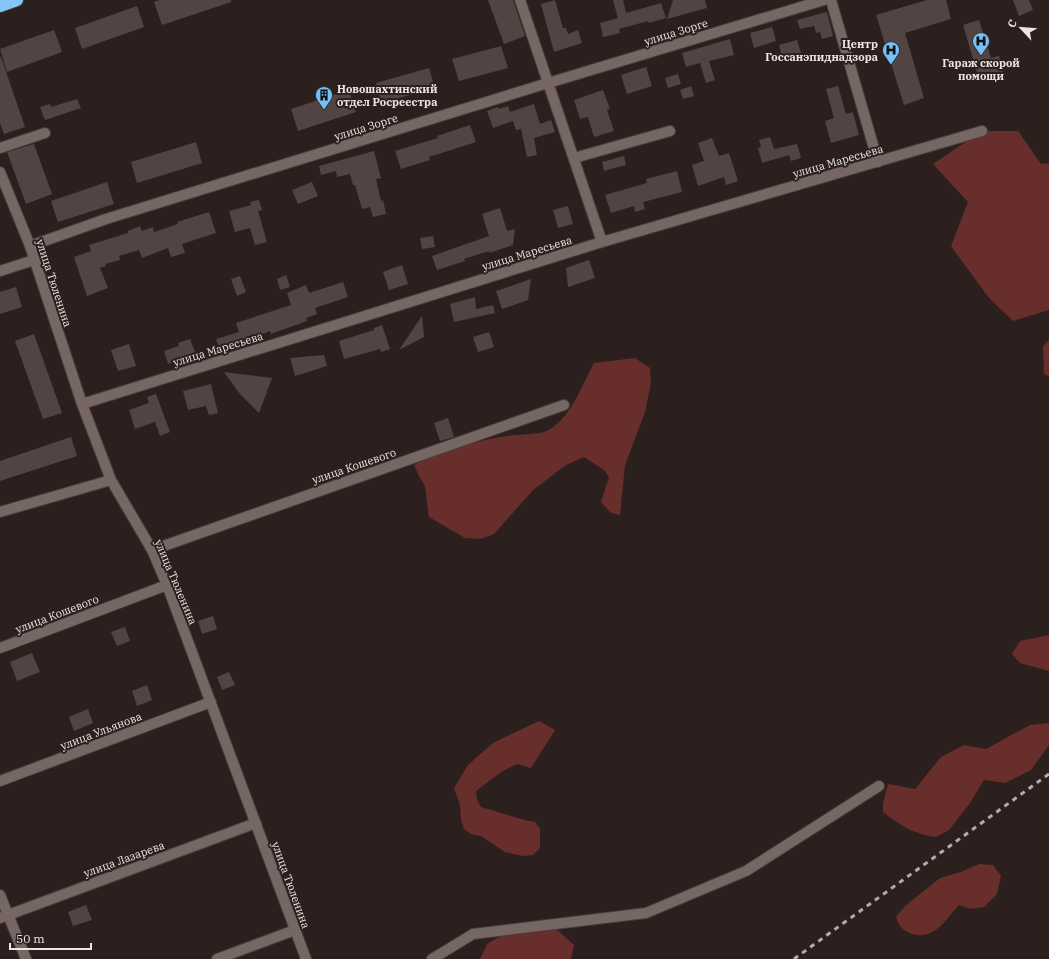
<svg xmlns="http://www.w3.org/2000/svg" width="1049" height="959" font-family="'IBM Plex Serif',serif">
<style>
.green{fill:#682e2c}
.building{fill:#524442}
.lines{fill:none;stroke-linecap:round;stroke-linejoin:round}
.minor-casing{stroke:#483e3e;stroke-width:12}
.highway-casing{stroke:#483e3e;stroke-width:14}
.minor{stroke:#766765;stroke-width:10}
.highway{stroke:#84c6f5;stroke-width:12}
.rail{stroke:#b5abab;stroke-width:3;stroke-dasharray:5 5;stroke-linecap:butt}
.labels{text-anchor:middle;stroke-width:4;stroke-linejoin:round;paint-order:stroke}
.street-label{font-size:11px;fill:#eee5e5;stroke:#2c201f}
.poi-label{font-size:11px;font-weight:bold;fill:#eee5e5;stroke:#2c201f;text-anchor:end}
</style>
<rect width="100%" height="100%" fill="#2c201f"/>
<path class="green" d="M982,131H1018L1041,164L1049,163V310L1013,321L989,298L951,246L968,202L933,164Z
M1049,340V376L1044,374L1043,346Z
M635,358L650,368L651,382L645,412L625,465L620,515L611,513L601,502L609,477L604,470L584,457L566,465L533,490L494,534L480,539L465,538L429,517L425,486L418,474L414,465C443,450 474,441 507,436C517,434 540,435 549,430C572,416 582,385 594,363Z
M1049,635V671L1020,663L1012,654L1020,641Z
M539,721L555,730L531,768L517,764L501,772L476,791L477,800L481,807C499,812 517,819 535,822L540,829V848L533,855L523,856L505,852L481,836L471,834L464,829L461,819L460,805L454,788L468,765L493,743Z
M1049,723V745L1031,770L1005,783L984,780L970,803L949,830L936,837C914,834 901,826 883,812V803L888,784L915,789L941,757L964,745L986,749L1030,725Z
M979,864L993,865L1001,876L997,894L984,907L970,909L959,905C946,919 934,941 912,934C903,931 899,926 896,917L905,906L940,878L961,872Z
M553,926L574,945L571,959H480L487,944L509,931Z"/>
<path class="building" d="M160,0H231V2L162,25L154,2Z
M488,0H513L525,36L504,44Z
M555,0L563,28H566L568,34L578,30L582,43L554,52L541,4Z
M613,0H623L626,13L661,3L666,18L649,23L648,21L619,29L620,33L603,37L600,23L618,18Z
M673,0H705L707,8L667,19Z
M927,0H946L951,19L905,33L924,98L904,105L876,15Z
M1013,0H1029L1033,10L1019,16Z
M137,6L144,27L82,49L75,28Z
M827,12L833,36L822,39L820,32L816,33L814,26L800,29L797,20Z
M979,20L991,58L999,56L1004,71L979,79L963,25Z
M772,27L776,41L754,48L750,33Z
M54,30L62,52L7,72L0,49Z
M730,39L734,55L709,61L715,80L706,83L700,63L686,67L682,53Z
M797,40L802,56L783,61L779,45Z
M501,46L508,68L459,81L452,59Z
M0,57H1L25,127L4,134L0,123Z
M646,67L652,86L627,94L621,75Z
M429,68L435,88L381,103L376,83Z
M678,74L681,84L668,88L665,78Z
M691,86L694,96L683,99L680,90Z
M838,86L846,114L853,112L859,135L831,143L825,121L834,118L826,89Z
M349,90L356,112L298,131L291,109Z
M603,90L610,109L607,110L614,131L594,137L588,117L580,119L574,100Z
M77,99L81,108L45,120L40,107L50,104L51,107Z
M534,104L540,124L551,120L555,132L534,138L537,155L527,157L521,129L516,130L513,121L493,128L487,111L498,107L499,109L508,106L510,112Z
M470,125L476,142L429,157L430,160L401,169L395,151L438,138L437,136Z
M770,137L774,149L797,144L801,158L791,161L789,155L762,163L758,148L761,147L759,140Z
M712,138L719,156L729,153L738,181L726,185L724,177L698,186L692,165L704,161L698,143Z
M196,142L202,163L137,183L131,162Z
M34,144L52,194L26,204L7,152Z
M374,151L381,178L376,179L381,201L383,200L386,214L373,217L370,207L362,209L355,185H353L350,174L337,177L336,171L321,175L319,166Z
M624,156L626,165L604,171L602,162Z
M677,171L682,192L643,202L645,209L635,212L634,206L611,213L605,195L647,183L646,179Z
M107,182L114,204L58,222L51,201Z
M312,182L318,196L298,204L292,190Z
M259,200L262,210L258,211L267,242L255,245L250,228L235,232L229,211L251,205L250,202Z
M568,206L573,224L558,228L553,210Z
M500,208L507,231L515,229L513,245L489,253V251L473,256L464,259L465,261L437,270L432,256L489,236L482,214Z
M209,212L216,233L182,244L185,253L171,257L168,248L142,258L139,250L119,256L120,260L105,264L106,266L100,268L108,288L87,296L74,257L91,251L89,245L128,233V231L140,226L142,231L153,227L154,232L178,224L177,222Z
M433,236L435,247L422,249L420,238Z
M589,260L595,278L568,287L566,268Z
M402,265L408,284L389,290L383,272Z
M286,275L290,287L280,290L277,279Z
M240,276L246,292L237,296L231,279Z
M531,279L528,300L502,309L496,291Z
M343,282L348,297L315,308L317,314L306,318L307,321L271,334L270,331L255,337V339L220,350L216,339L239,332L236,323L291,305L287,293L306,285L309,293Z
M16,287L22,307L0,314V292Z
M475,297L476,309L493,305L495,313L454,322L450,304Z
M422,316L424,337L399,350L409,335Z
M382,325L390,349L381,352L380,349L344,359L339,341L374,330V328Z
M489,332L494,347L478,352L473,337Z
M34,334L62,413L43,419L15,341Z
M190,339L196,355L168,364L164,351L179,346L178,343Z
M129,344L136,366L118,371L111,350Z
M324,355L327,366L295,376L290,358Z
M224,372L272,378L259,413L240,394Z
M211,384L218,413L209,415L206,406L188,410L183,391Z
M156,394L170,432L160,436L155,422L135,429L129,410L149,403L147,397Z
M448,418L454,437L440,441L434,423Z
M71,437L77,456L0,481V461Z
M213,616L217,629L202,634L198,621Z
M125,627L130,641L117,646L111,632Z
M32,653L40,672L17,681L10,662Z
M229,672L235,685L222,690L217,677Z
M147,685L152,700L137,706L132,691Z
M88,709L93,723L74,731L69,717Z
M86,905L92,920L73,926L68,912Z"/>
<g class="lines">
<g class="minor-casing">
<path id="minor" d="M520,0L602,242
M831,0L878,162
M0,148L45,133
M574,158L670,131
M0,172L30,246L82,404L111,480L152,550L167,585L306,959
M30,246L106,219L548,83L824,0
M0,271L34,260
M82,404L602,242L982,131
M0,512L111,480
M152,550L564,405
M0,648L167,585
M0,781L211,702
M0,895L26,959
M0,918L256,823
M217,959L295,930
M432,959L473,934L646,913L746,871L879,786"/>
</g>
<g class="highway-casing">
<path id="highway" d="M0,6L17,0"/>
</g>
<use href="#minor" class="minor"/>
<use href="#highway" class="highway"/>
<path class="rail" d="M794,959L1049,774"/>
</g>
<defs>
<g id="hospital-pin" transform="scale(0.9)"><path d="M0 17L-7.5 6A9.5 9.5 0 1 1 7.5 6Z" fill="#73c1f6" stroke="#2c201f"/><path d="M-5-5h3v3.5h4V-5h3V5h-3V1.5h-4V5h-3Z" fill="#111"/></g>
<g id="building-pin" transform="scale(0.9)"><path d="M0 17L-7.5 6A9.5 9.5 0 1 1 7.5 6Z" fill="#73c1f6" stroke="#2c201f"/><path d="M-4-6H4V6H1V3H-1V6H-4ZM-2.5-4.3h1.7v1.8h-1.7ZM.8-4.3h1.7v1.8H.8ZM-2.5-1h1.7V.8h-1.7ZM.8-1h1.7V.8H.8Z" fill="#111"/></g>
</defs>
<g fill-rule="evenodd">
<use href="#hospital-pin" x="981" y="41"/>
<use href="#hospital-pin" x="891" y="50"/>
<use href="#building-pin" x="324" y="95"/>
</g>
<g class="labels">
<g class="street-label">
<text transform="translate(676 32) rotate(-17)" y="4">улица Зорге</text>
<text transform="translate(366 127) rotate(-17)" y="4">улица Зорге</text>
<text transform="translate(838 161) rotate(-16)" y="4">улица Маресьева</text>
<text transform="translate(527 253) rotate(-17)" y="4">улица Маресьева</text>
<text transform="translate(54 283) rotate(72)" y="4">улица Тюленина</text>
<text transform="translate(218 349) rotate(-17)" y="4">улица Маресьева</text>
<text transform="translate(354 466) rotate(-19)" y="4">улица Кошевого</text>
<text transform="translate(176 582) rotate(67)" y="4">улица Тюленина</text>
<text transform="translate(57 614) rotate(-21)" y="4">улица Кошевого</text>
<text transform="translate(101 731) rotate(-21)" y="4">улица Ульянова</text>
<text transform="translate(124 859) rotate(-20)" y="4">улица Лазарева</text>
<text transform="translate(291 885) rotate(70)" y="4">улица Тюленина</text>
</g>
<g class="poi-label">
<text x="878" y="48">Центр<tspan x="878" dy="13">Госсанэпиднадзора</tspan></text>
<text x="981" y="67" text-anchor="middle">Гараж скорой<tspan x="981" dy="13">помощи</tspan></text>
<text x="337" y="93" text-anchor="start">Новошахтинский<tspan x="337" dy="13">отдел Росреестра</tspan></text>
</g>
</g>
<g transform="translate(1021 28) rotate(296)" stroke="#2c201f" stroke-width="3" paint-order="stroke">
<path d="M0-3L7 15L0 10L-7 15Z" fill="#eee5e5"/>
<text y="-6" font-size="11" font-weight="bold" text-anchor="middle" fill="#eee5e5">С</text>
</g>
<path d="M10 943v6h81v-6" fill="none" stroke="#eee5e5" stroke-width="2"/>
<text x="16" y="943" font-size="12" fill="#eee5e5" stroke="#2c201f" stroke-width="3" paint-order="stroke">50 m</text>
</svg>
